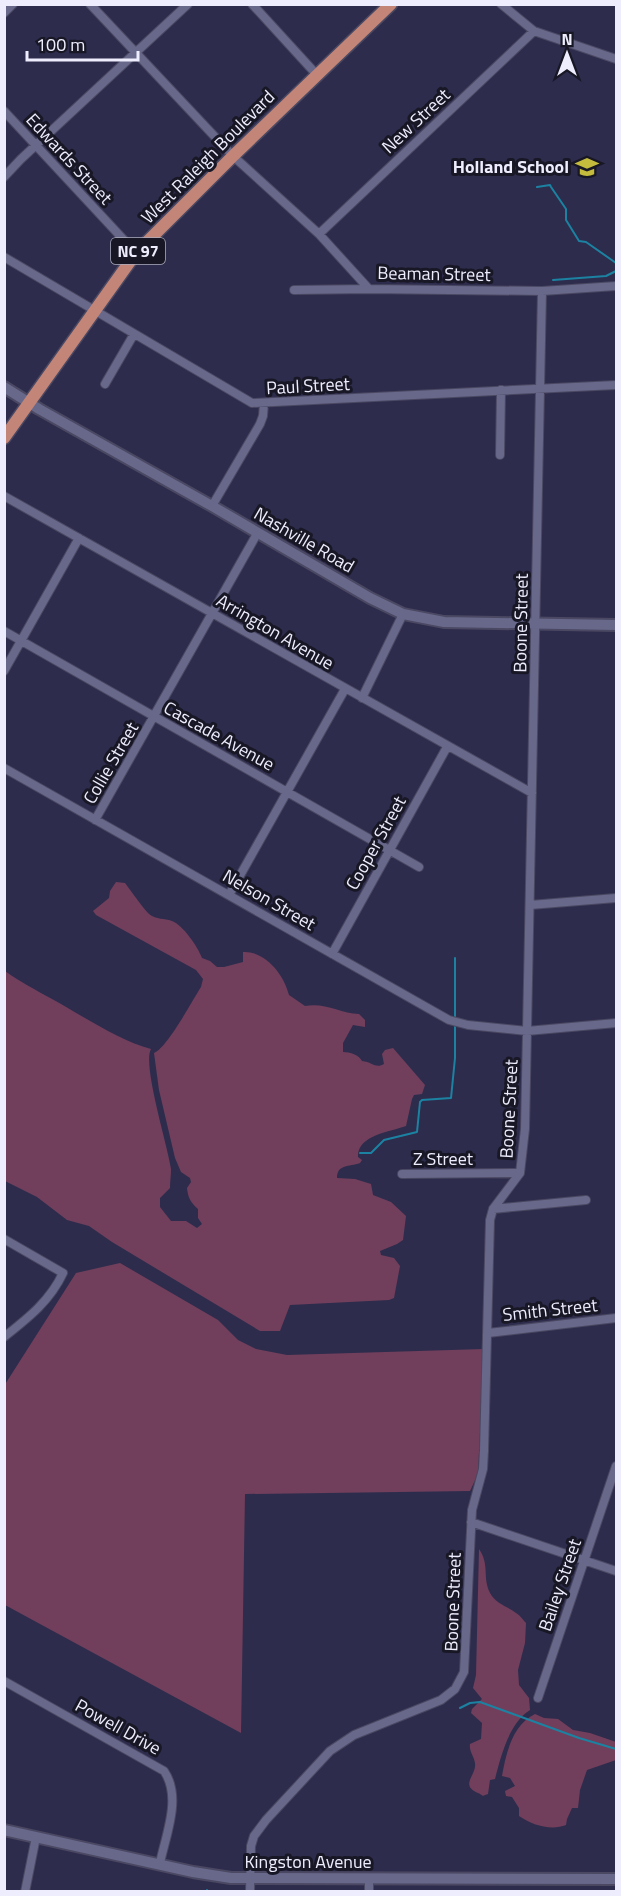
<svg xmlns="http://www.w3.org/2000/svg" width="621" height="1896" font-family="'Titillium Web',sans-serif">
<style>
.green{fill:#713f5c}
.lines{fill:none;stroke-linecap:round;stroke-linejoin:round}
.stream{stroke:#1c82a2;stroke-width:2}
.street-casing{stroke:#4a4862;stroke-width:10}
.secondary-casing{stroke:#4a4862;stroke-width:14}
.primary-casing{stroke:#4a4862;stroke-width:15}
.street{stroke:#68688b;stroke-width:8}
.secondary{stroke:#68688b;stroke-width:10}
.primary{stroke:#c28578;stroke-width:12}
.labels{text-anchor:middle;stroke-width:6;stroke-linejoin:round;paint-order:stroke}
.shield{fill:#171725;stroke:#adadbd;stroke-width:1.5}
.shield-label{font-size:16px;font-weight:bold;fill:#ededfe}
.street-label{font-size:18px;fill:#ededfe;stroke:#171725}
.poi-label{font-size:18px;font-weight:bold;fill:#ededfe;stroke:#171725;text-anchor:end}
</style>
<rect width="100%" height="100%" fill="#2e2c4c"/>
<path class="green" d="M116,882L125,883C132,892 142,907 149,914C157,920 164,918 172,921C183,925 198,947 202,958L210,961L217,967H224L243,962V952C266,951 284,975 289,995L305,1006C324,1002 340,1013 359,1014L365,1020V1027L353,1025L343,1043V1052C350,1052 359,1055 362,1061C372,1062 376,1069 384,1064L382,1054L385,1050L393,1048L425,1085L422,1094L414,1095L412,1099L406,1126C390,1132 357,1135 358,1157L362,1160L360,1163C349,1167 337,1164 337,1178L355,1179L371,1184L373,1195L391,1202L406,1216L403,1240L397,1244L380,1251L381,1255L394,1258L400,1266L394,1298L389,1300L290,1305L280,1331H260L112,1242L89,1226L67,1220L37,1197L5,1181V971C20,982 36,990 52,999C81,1015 120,1041 151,1049C142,1064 168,1147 171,1169C171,1175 170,1182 170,1188L160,1198V1207L171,1221H186L197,1228L202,1224L198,1218V1209C191,1203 188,1198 187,1188L191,1182L190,1178L181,1172L175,1158L159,1090L154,1053C167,1048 192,1001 201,987L203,979L196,970L96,915L93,911L109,898L110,891Z
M120,1263L218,1320L238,1340L256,1349L287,1355L484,1349L478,1474L470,1491L245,1494L241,1733L5,1605L4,1386L76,1273Z
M479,1549C490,1565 482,1577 490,1593C496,1604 507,1606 516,1613C520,1615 523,1620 526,1623L525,1643L518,1670L519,1685L529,1698L530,1710C509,1723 501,1756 495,1779L490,1780L488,1794C480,1797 485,1796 478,1793C459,1785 477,1775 475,1763C474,1756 469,1752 470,1744L481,1739L482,1723L471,1713L472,1709L482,1699L473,1688L476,1675Z
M535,1714L544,1718L558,1719L573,1730L590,1733L616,1742V1760L587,1770L580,1790L578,1808H572L567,1819L566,1825C551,1831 532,1825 519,1816V1808L512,1797L506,1796L505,1791L515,1786L510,1778L502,1776C506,1754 512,1725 535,1714Z"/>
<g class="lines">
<path class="stream" d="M537,187L550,185L551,187L566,209V220L579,241L586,242L616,263
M553,280L606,276L616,271
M455,958V1018
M360,1153H371L384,1140L417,1132L420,1102L422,1100L451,1098L455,1058V1024
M460,1708L470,1703L480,1702L579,1738L616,1749
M207,1892V1890"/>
<g class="street-casing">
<path id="street" d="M90,4L233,156L319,234L369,289L542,291L616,286
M252,4L317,75
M501,4L534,31L616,59
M4,13L13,4
M4,111L136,253
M4,177L21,159L188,4
M319,234L534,31
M4,257L252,403L616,385
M294,290L369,289
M105,384L134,334
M500,455L501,390
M4,496L532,793
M212,506L260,424L263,416L264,403
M4,631L419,867
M4,671L79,538
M362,698L403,614
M4,768L449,1020L468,1025L527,1031L616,1023
M95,820L258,532
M229,895L345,689
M530,905L616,898
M332,954L447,747
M402,1174L520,1173
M493,1209L586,1200
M4,1239L63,1273C50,1301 28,1318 4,1337
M488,1333L616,1318
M471,1522L616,1571
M4,1681L164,1771C182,1797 166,1834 160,1863
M538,1698L616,1466
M369,1879V1892
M25,1892L36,1837
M250,1892L251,1846L254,1836L266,1820L330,1751L354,1735L441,1700L455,1689L464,1672L472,1510L483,1469L484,1451L490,1220L493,1209L520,1173L525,1129L542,291"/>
</g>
<g class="secondary-casing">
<path id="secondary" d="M4,387L39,409L212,506L370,598L403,614L444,622L616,625
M4,1830L193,1872L231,1878L616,1879"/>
</g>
<g class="primary-casing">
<path id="primary" d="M4,438L136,253L233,156L391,4"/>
</g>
<use href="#street" class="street"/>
<use href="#secondary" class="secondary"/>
<use href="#primary" class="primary"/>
</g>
<defs>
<g id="school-bare" transform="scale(1.8)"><path d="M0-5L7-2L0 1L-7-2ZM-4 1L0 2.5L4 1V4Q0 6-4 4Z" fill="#c5bc3d" stroke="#171725" stroke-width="2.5" paint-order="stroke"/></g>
</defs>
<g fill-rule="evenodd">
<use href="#school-bare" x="587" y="167"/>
</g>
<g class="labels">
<rect class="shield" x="111" y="238" width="54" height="26" rx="4.5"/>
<g class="shield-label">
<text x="138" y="257">NC 97</text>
</g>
<g class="street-label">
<text transform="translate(416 121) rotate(-43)" y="6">New Street</text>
<text transform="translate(208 157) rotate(-45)" y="6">West Raleigh Boulevard</text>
<text transform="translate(69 159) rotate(47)" y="6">Edwards Street</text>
<text transform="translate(434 274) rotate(1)" y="6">Beaman Street</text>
<text transform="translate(308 386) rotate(-3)" y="6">Paul Street</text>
<text transform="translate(304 540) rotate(30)" y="6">Nashville Road</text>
<text transform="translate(521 623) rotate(-89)" y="6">Boone Street</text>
<text transform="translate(275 632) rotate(30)" y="6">Arrington Avenue</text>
<text transform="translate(219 736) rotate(29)" y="6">Cascade Avenue</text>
<text transform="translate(111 763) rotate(-60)" y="6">Collie Street</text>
<text transform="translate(376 843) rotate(-61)" y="6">Cooper Street</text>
<text transform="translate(269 900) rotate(30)" y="6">Nelson Street</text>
<text transform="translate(509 1109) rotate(-87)" y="6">Boone Street</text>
<text x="443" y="1165">Z Street</text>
<text transform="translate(550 1310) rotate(-6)" y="6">Smith Street</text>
<text transform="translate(560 1585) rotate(-71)" y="6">Bailey Street</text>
<text transform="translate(453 1602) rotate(-88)" y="6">Boone Street</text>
<text transform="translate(118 1727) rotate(29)" y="6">Powell Drive</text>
<text x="308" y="1868">Kingston Avenue</text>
</g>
<g class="poi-label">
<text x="569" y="173">Holland School</text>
</g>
</g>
<rect width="621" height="1896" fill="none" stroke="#ededfe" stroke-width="12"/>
<g transform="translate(567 54)" stroke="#171725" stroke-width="4.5" paint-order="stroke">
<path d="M0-4.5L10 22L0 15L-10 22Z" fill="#ededfe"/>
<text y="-9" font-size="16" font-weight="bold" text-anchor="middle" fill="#ededfe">N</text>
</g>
<path d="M27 51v9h111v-9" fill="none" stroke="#ededfe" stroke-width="3"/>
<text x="36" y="51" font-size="18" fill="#ededfe" stroke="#171725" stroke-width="4.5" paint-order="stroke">100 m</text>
</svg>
